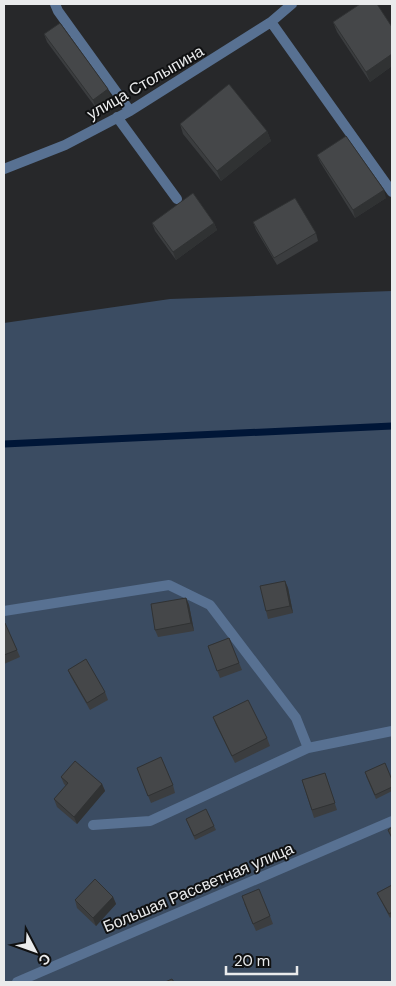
<svg xmlns="http://www.w3.org/2000/svg" width="396" height="986" font-family="'DM Sans',sans-serif">
<style>
.green{fill:#3b4c62}
.lines{fill:none;stroke-linecap:round;stroke-linejoin:round}
.stream{stroke:#001637;stroke-width:7}
.lane{stroke:#587192;stroke-width:10}
.street{stroke:#587192;stroke-width:10}
.wall{fill:#3b3d3f}
.shaded-wall{fill:#303233}
.building{fill:#454749;stroke:#303233}
.labels{text-anchor:middle;stroke-width:4;stroke-linejoin:round;paint-order:stroke}
.street-label{font-size:16px;fill:#eaebec;stroke:#101112}
</style>
<rect width="100%" height="100%" fill="#27282a"/>
<path class="green" d="M392,291V982H4V323L170,299Z"/>
<g class="lines">
<path class="stream" d="M4,444L392,426"/>
<path class="lane" d="M4,611L169,585L210,605L296,718L308,748
M93,825L150,821L308,748L392,731
M17,982L392,821"/>
<path class="street" d="M55,4L58,11L130,111
M271,22L392,192
M117,117L177,199
M4,169L65,145L130,111L271,22L292,4"/>
</g>
<path class="wall" d="M333,22L392,27V66L370,82L337,32Z
M44,34L111,96L96,108L47,42Z
M180,124L267,131L271,141L221,181L183,134Z
M317,155L386,198L355,218L320,162Z
M253,222L316,233L318,241L277,265L256,230Z
M152,223H214L217,230L176,260L155,231Z
M285,581L288,588L293,613L268,619L266,611Z
M186,598L189,605L194,631L158,637L155,630Z
M4,623L17,650L20,657L4,664Z
M229,638L242,670L220,678L208,646Z
M68,670L105,692L108,700L90,710L71,677Z
M213,717L267,738L270,746L235,763L216,725Z
M137,768L173,785L175,793L151,803Z
M325,773L337,810L314,818L302,780Z
M366,776L392,780V791L376,799Z
M61,777L102,784L105,791L77,824L57,807L54,799L66,786L64,784Z
M186,819L214,826L216,830L195,840Z
M392,885V916L390,918L377,893Z
M113,897L116,904L96,926L77,908L75,900Z
M244,903L270,916L273,924L256,931Z"/>
<path class="shaded-wall" d="M392,54V66L370,82L366,72Z
M108,89L111,96L96,108L93,100Z
M267,131L271,141L221,181L217,171Z
M384,190L386,198L355,218L353,210Z
M214,223L217,230L176,260L173,252Z
M285,581L288,588L293,613L290,606Z
M186,598L189,605L194,631L191,623Z
M102,784L105,791L77,824L74,817Z
M113,897L116,904L96,926L93,918Z"/>
<path class="building" d="M360,4H377L392,27V54L366,72L333,22Z
M60,23L108,89L93,100L44,34Z
M229,84L267,131L217,171L180,124Z
M346,136L384,190L353,210L317,155Z
M193,193L214,223L173,252L152,223Z
M295,198L316,233L274,258L253,222Z
M285,581L290,606L266,611L260,586Z
M186,598L191,623L155,630L151,604Z
M4,623H5L17,650L4,655Z
M229,638L239,663L217,671L208,646Z
M86,659L105,692L87,703L68,670Z
M248,700L267,738L232,756L213,717Z
M161,757L173,785L148,796L137,768Z
M75,761L102,784L74,817L54,799L68,783L61,777Z
M385,763L392,780V787L375,795L365,772Z
M325,773L335,803L312,810L302,780Z
M206,809L214,826L194,836L186,819Z
M392,827V838L388,830Z
M95,879L113,897L93,918L75,900Z
M392,885V912L389,914L377,893Z
M259,889L270,916L253,924L242,896Z
M172,979L174,982H165Z"/>
<g class="labels">
<g class="street-label">
<text transform="translate(145 82) rotate(-30)" y="6">улица Столыпина</text>
<text transform="translate(198 887) rotate(-23)" y="6">Большая Рассветная улица</text>
</g>
</g>
<rect width="396" height="986" fill="none" stroke="#eaebec" stroke-width="10"/>
<g transform="translate(35 951) rotate(131)" stroke="#101112" stroke-width="4" paint-order="stroke">
<path d="M0-4L9 19L0 12L-9 19Z" fill="#eaebec"/>
<text y="-8" font-size="14" font-weight="bold" text-anchor="middle" fill="#eaebec">С</text>
</g>
<path d="M226 966v8h71v-8" fill="none" stroke="#eaebec" stroke-width="2.5"/>
<text x="234" y="966" font-size="15" fill="#eaebec" stroke="#101112" stroke-width="4" paint-order="stroke">20 m</text>
</svg>
